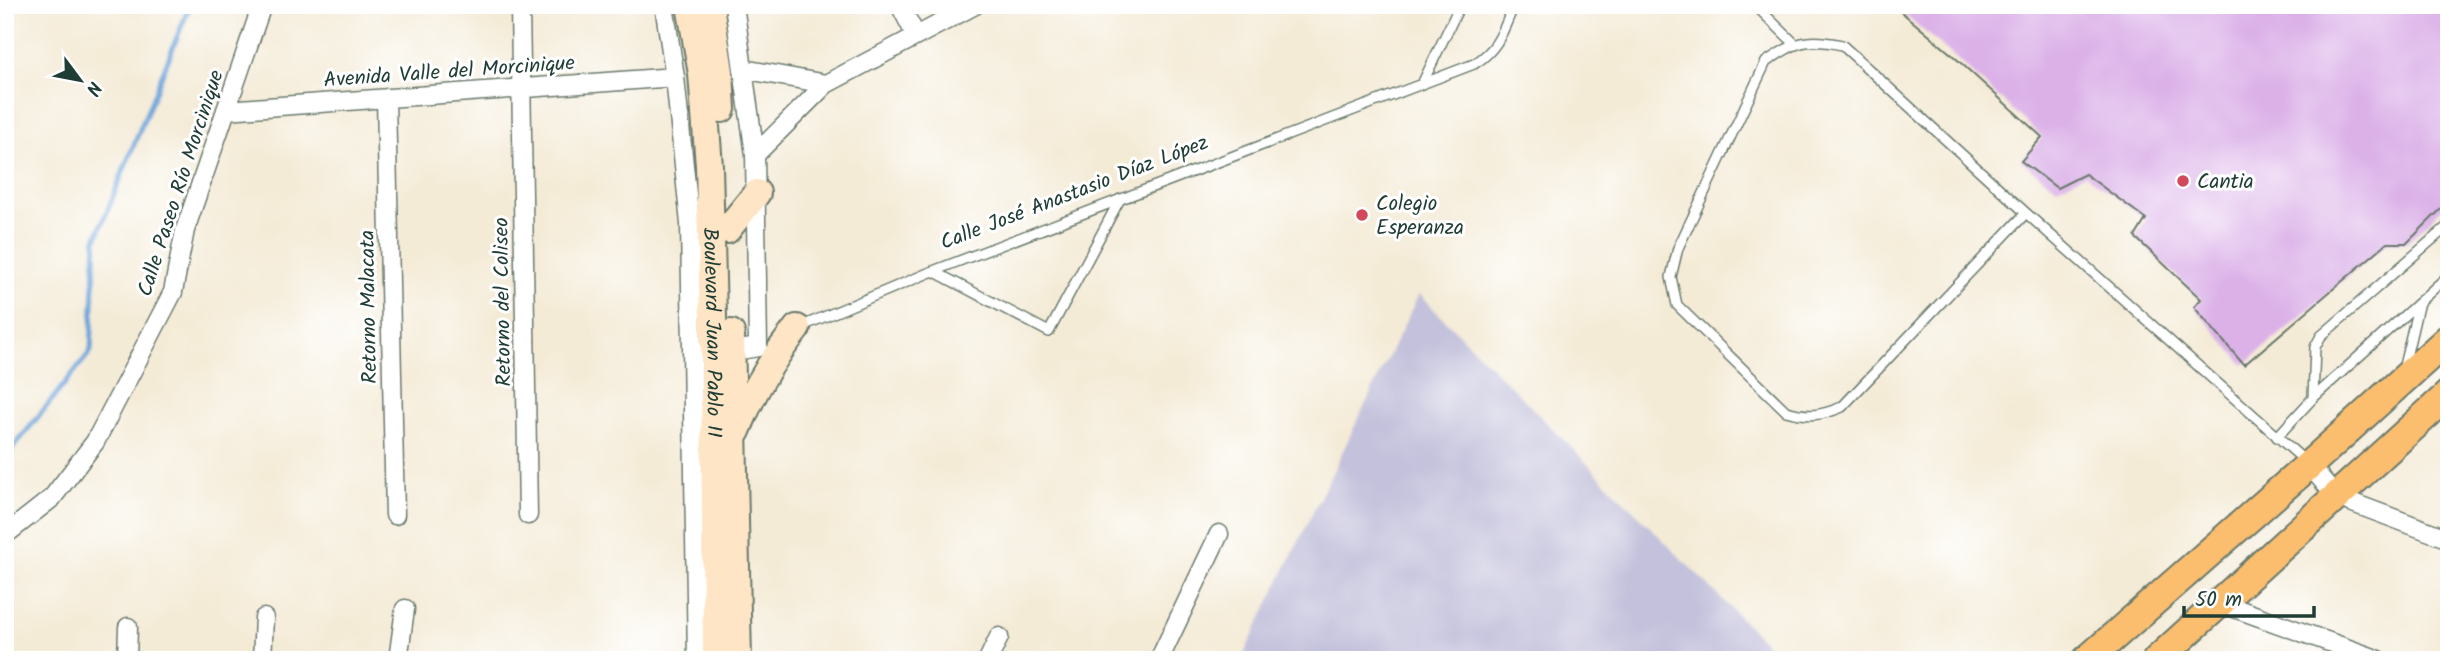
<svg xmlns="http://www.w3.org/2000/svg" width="2454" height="665" font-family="Kalam,sans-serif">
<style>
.industrial{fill:#c3c1db}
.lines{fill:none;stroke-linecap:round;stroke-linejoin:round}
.stream{stroke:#6aa3d9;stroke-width:5}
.building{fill:#dbb1e8}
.service-casing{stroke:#6a7a6d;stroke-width:12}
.minor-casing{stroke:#6a7a6d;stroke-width:21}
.secondary-casing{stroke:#6a7a6d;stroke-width:30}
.primary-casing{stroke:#6a7a6d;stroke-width:32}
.service{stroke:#fff;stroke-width:9}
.minor{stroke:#fff;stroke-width:18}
.secondary{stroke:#fde5c5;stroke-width:26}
.primary{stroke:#fbbd6e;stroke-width:28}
.poi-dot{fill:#d1495b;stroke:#fff;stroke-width:2.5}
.labels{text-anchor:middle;stroke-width:6;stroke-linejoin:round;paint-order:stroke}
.street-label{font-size:21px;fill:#1f3d34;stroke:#fff}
.poi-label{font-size:21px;fill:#1f3d34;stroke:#fff;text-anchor:start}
</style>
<rect width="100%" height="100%" fill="#fff"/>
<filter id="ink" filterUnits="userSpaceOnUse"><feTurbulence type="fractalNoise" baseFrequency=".0143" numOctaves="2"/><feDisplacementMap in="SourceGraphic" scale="14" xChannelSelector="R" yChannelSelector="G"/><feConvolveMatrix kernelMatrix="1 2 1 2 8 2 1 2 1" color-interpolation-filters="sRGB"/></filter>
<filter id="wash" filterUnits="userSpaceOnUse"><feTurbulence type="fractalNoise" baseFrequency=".00686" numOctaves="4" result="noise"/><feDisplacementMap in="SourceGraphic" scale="28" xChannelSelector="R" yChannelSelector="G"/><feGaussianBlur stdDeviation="1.57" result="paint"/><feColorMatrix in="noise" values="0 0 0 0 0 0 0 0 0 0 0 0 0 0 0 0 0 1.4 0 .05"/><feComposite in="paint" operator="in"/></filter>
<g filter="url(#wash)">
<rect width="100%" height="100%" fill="#f4ebd7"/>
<path class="industrial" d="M1419,294L1782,660H1241Z"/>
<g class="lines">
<path class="stream" d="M5,458L91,351L96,239L190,5"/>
</g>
<g id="blocks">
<path class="building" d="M1893,5H2429L2437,13L2445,5H2449V201L2407,243H2387L2244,365L2194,307L2201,299L2135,237L2146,219L2085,174L2057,188L2021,161L2042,137L1950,53Z"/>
</g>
</g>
<g filter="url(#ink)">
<use href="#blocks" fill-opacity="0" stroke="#6a7a6d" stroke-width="2"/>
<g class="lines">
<g class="service-casing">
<path id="service" d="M1755,5L1794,43
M1422,84L1460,5
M2026,213L1842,407C1821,416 1808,417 1786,411L1677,305L1671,277L1678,248L1766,62C1796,42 1805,37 1842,45L2026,213L2305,461
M933,271L1049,332L1120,199
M800,327L933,271L1474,64C1499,49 1503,30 1514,5
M2403,370L2419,302
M2313,398L2315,347L2321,336L2449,225
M2277,437L2313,398L2449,275"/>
</g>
<g class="minor-casing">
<path id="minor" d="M520,5L528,515
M664,5L675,77L690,224L697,660
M900,5L916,36
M743,69L826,84
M386,98L395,515
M226,110L675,77
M755,155L826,84L975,5
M722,353L758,347L755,155L734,5
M2309,465L2337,497L2449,539
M5,535L52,498L95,442L173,292L185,230L262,5
M2218,602L2379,660
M127,660L128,627
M262,660L264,618
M398,660L405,609
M988,660L999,637
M1159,660L1219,534"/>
</g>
<g class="secondary-casing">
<g id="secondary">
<path id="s1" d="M690,5L702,74L709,166L714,354L716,660"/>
<path d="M710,5L720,72L722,109"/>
<path d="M727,230L757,193"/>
<path d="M731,333L738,660"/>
<path d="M737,431C752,393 771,360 797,328"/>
</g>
</g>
<g class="primary-casing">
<path id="primary" d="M2087,660L2309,465L2449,338
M2157,660L2449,394"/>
</g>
<use href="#service" class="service"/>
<use href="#minor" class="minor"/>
<use href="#secondary" class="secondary"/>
<use href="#primary" class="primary"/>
</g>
</g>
<g class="poi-dot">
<circle cx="2183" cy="181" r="7"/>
<circle cx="1362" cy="215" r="7"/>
</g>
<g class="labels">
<g class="street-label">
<text transform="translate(449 71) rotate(-4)" y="7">Avenida Valle del Morcinique</text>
<text transform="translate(180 183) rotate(-72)" y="7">Calle Paseo Río Morcinique</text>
<text transform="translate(1074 192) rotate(-21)" y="7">Calle José Anastasio Díaz López</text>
<text transform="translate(502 302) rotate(-91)" y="7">Retorno del Coliseo</text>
<text transform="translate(368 307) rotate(-91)" y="7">Retorno Malacata</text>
<text dy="7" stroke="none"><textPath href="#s1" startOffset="329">Boulevard Juan Pablo II</textPath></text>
</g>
<g class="poi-label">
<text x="2197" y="188">Cantia</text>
<text x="1376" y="210">Colegio<tspan x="1376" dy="24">Esperanza</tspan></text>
</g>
</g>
<rect width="2454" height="665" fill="none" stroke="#fff" stroke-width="28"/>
<g transform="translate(80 80) rotate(122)" stroke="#ffffff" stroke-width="5" paint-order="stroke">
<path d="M0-5L12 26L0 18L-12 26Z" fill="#1f3d34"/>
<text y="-10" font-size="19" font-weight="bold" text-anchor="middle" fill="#1f3d34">N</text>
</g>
<path d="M2184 606v10h130v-10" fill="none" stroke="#1f3d34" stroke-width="3.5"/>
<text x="2195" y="606" font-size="21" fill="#1f3d34" stroke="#ffffff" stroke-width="5" paint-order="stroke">50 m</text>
</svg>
